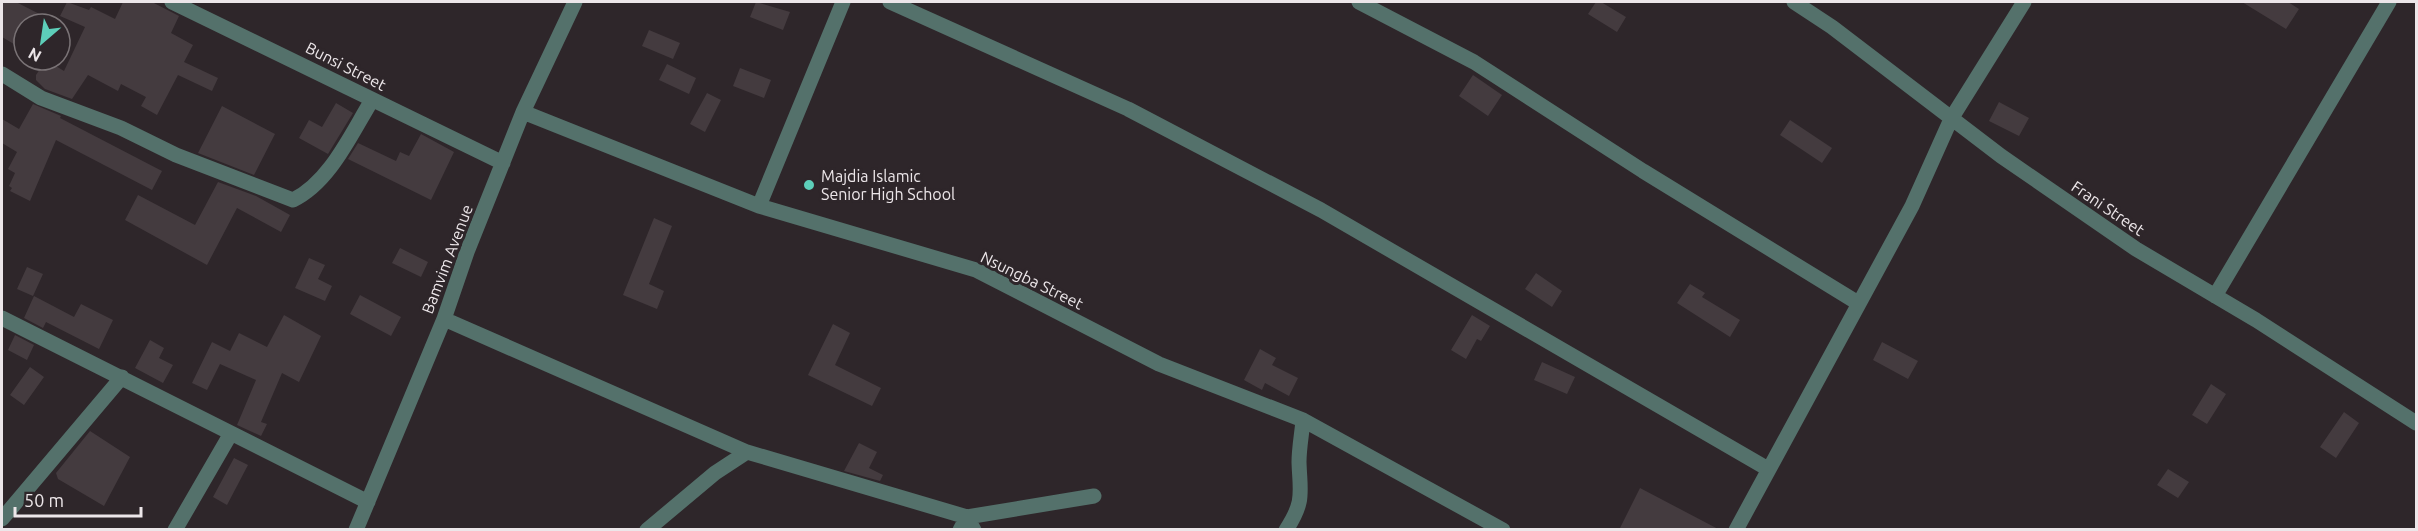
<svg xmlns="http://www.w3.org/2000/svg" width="2418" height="531" font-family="Ubuntu,sans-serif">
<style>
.building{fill:#443b3f}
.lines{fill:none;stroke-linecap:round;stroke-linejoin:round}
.minor{stroke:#54716b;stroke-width:15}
.poi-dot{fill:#5dceb9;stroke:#2e262a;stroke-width:2}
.labels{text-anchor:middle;stroke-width:6;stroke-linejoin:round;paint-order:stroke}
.street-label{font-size:16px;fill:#ece6e9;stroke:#2e262a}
.poi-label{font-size:16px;fill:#ece6e9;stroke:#2e262a;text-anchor:start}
</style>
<rect width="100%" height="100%" fill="#2e262a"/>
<path class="building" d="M2,2H16L59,24H24V50L2,37Z
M67,2L89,10L91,7L115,19L123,2H152L179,16L171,33L193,45L184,62L218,78L212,91L178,75L157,115L141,106L146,97L121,84L118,91L88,75L72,99L45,89L36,80V75L46,60L64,71L85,27L60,16Z
M756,2L790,12L783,30L750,17Z
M1596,2H1601L1626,17L1617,32L1588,14Z
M2242,2H2288L2299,9L2286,29Z
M649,30L680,43L673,59L642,46Z
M667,64L696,78L689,94L659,80Z
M740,68L771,80L764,98L733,86Z
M1473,75L1502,95L1488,116L1459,96Z
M707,93L721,100L705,132L690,124Z
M1999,102L2029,118L2019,136L1989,121Z
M336,103L353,113L328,154L299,138L309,120L322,127Z
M33,104L61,116L60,118L162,171L152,190L56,140L30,201L10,191L12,188L9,186L15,173L8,169L17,152L2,143V119L19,129Z
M222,106L275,134L254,175L198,153Z
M1790,120L1832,148L1822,163L1780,135Z
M421,134L454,152L431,200L348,159L358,143L396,161L400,152L409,156Z
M218,182L256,196L290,215L281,232L237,208L207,265L125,220L138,195L195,225Z
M654,218L672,226L649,284L664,291L657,309L623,295Z
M400,248L428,262L421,277L392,263Z
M309,258L325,265L318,279L332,286L325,301L295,288Z
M27,267L43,274L33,296L17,289Z
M1536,273L1562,291L1552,307L1525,289Z
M1690,284L1705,293L1702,297L1740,320L1730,337L1677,303Z
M360,295L401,317L391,336L350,314Z
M34,296L74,317L81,304L113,320L99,349L46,322L43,328L24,318Z
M284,315L321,336L299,382L282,373L261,422L267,424L261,436L237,425L256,380L220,364L207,390L192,383L212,342L230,351L239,333L267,347Z
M1472,315L1490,326L1481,341L1477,339L1466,359L1451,350Z
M833,324L850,333L835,365L881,388L872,406L808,375Z
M15,335L34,345L27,360L8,350Z
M150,340L164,348L159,358L173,365L163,383L135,368Z
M1882,342L1918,361L1908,379L1873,360Z
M1260,349L1276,358L1272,365L1298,378L1289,396L1265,383L1262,390L1244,380Z
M1542,362L1575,377L1567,394L1534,380Z
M30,367L44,377L24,405L10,395Z
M2211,384L2226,394L2207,424L2192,415Z
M2344,412L2359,423L2336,458L2320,447Z
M90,431L130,457L104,506L58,479L56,473Z
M859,443L877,452L869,468L883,475L880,481L844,471Z
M234,458L248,465L227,505L213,497Z
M2168,469L2189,482L2178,498L2157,485Z
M1640,488L1720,530H1619Z"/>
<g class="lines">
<path class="minor" d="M172,2L503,163
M890,2L1128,109L1321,210L1768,469
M1359,2L1474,62L1643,171L1858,303
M1794,2L1832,27L2001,156L2136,249L2256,320L2416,423
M2,74L41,98L121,128L176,155L293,200C330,182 351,134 372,100
M523,112L759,206L976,270L1159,364L1303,420L1503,530
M759,206L843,2
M2215,296L2389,2
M2,318L368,502
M444,319L747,452L967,517L974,530
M2,519L122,377
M175,530L230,435
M356,530L444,319L467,252L523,112L575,2
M647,530L715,473L747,452
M960,530L967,517L1094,496
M1286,530C1305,501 1300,493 1299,462C1299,448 1302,433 1303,420
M1736,530L1912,206L1951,119L2024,2"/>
</g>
<circle class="poi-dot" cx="809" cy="185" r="6"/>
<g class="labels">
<g class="street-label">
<text transform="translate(346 66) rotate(27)" y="6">Bunsi Street</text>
<text transform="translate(2108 208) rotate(34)" y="6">Frani Street</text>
<text transform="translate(447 259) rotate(-69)" y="6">Bamvim Avenue</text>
<text transform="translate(1032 280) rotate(26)" y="6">Nsungba Street</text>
</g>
<g class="poi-label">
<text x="821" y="182">Majdia Islamic<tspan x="821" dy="18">Senior High School</tspan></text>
</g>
</g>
<rect width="2418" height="531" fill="none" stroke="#ece6e9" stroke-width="6"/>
<g transform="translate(42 42) rotate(209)"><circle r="28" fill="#2e262a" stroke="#7a7376" stroke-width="1.5"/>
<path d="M0-4.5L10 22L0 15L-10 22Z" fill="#5dceb9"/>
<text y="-9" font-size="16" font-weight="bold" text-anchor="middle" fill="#ece6e9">N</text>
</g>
<path d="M15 507v9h126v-9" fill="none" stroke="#ece6e9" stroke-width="3"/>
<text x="24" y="507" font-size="18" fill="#ece6e9" stroke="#2e262a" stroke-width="4.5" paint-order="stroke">50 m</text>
</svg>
